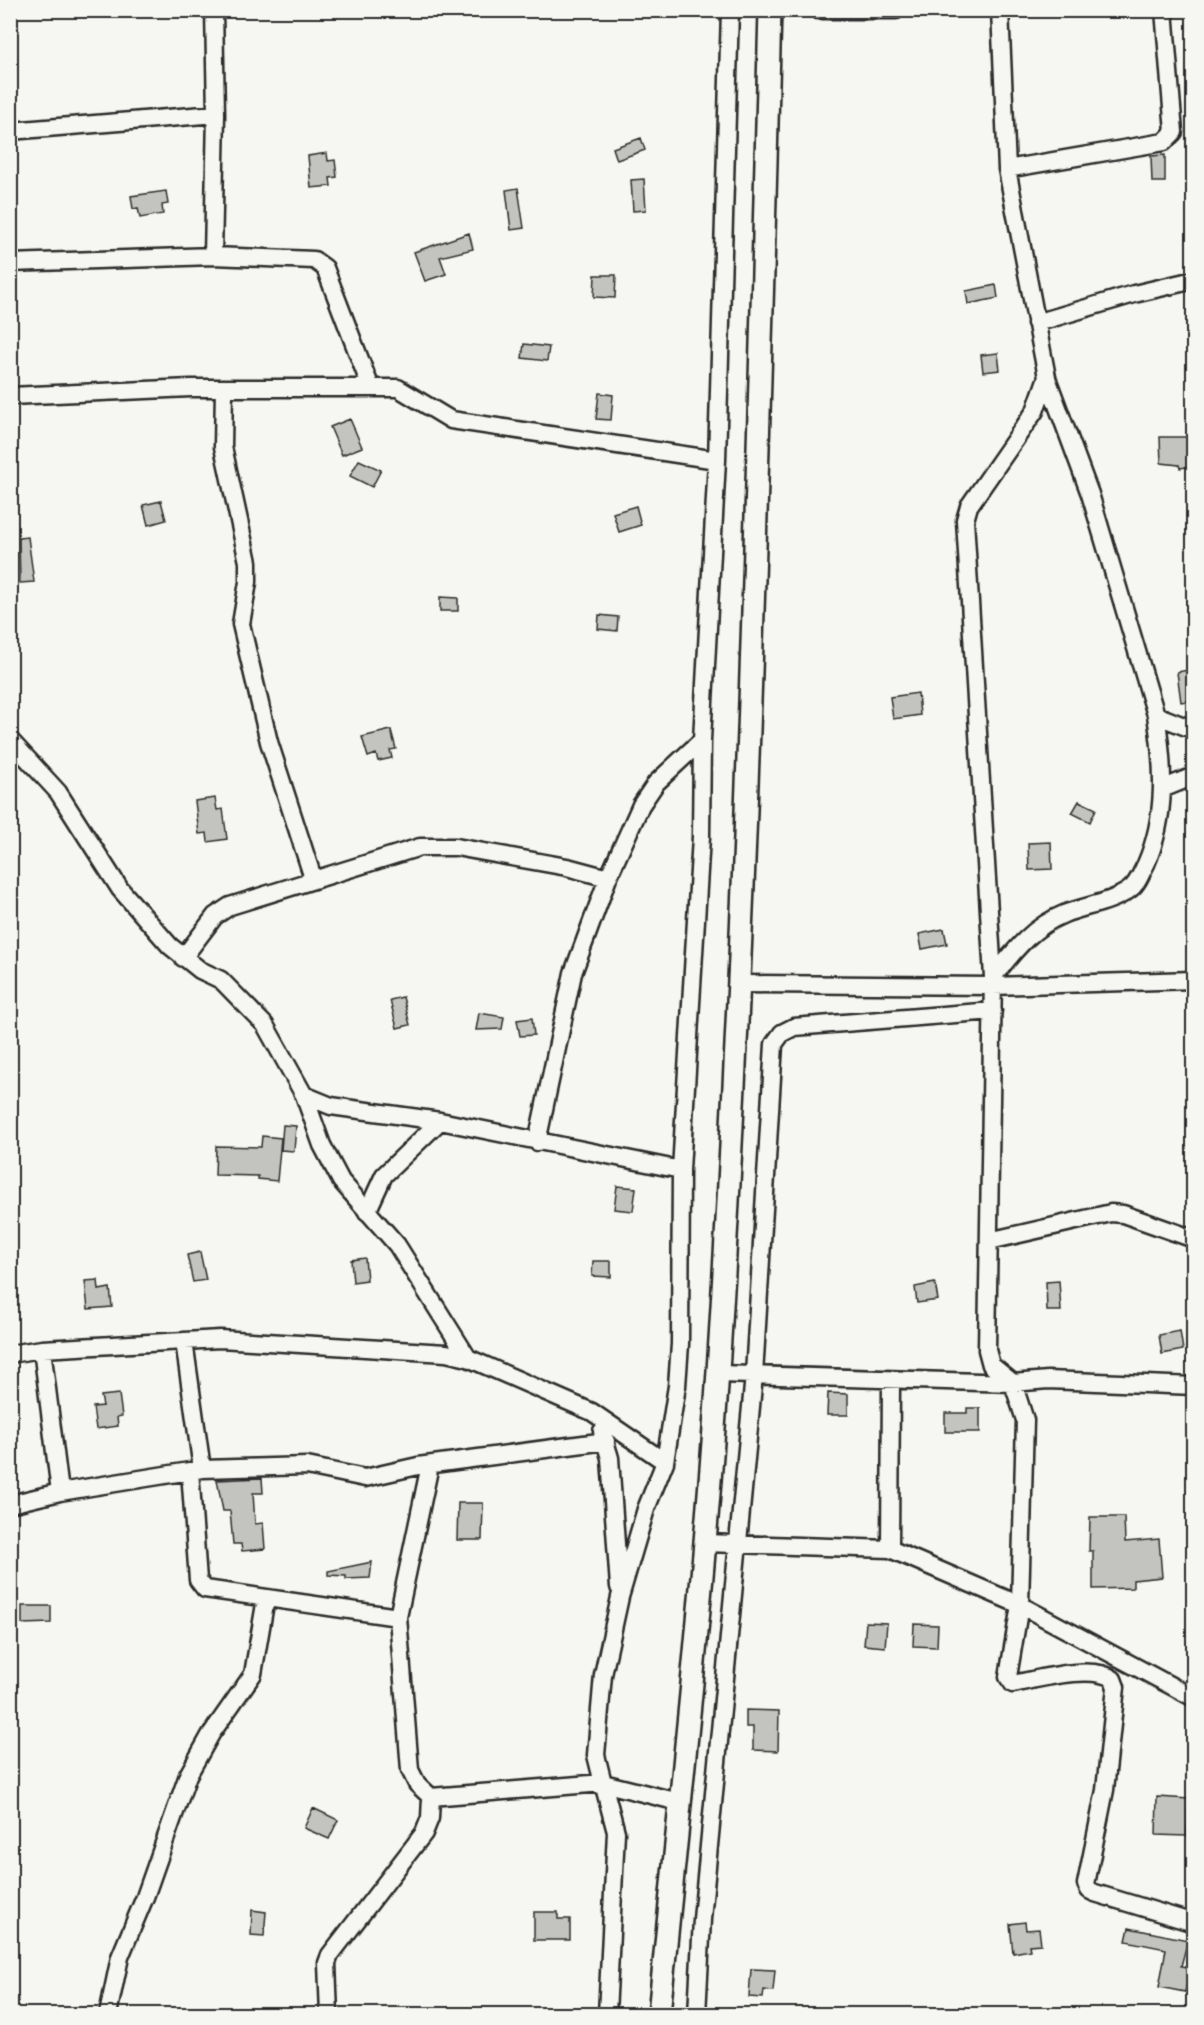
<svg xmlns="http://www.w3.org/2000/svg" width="1204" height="2025" font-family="'Playpen Sans',sans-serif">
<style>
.building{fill:#c3c3c0;stroke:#2b2b2b;stroke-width:1.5}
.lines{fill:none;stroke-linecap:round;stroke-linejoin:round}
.minor-casing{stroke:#2b2b2b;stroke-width:21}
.major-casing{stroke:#2b2b2b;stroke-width:26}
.minor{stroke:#f6f6f2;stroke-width:16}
.major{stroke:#f6f6f2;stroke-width:21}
</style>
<rect width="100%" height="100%" fill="#f6f6f2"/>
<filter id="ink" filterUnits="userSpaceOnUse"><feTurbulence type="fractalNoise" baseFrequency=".0167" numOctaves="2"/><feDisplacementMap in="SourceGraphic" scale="12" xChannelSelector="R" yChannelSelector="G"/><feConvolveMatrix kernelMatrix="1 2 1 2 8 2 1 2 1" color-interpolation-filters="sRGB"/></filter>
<g filter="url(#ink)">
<path class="building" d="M641,138L645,150L617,160L613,148Z
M327,153L328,161L335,160L337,177L330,178L331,186L311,188L308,156Z
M1165,155V182H1152L1151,156Z
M644,179L646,210L633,211L631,180Z
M518,188L524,228L511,230L506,190Z
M166,191L168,204L162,205L163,214L140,218L138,208L133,209L131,196Z
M469,233L473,249L440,257L446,274L425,281L414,252Z
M595,275H616L615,298L594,297Z
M996,285L998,298L968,304L966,291Z
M524,344L549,347L547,361L522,358Z
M998,353L1000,370L983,372L981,355Z
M599,393L613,395L611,420L596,419Z
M350,419L362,447L342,455L330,427Z
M1160,437H1191L1193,466L1180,468L1179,465L1161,463Z
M359,460L381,470L372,487L350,476Z
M161,501L166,520L148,525L143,505Z
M636,506L641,525L619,532L613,513Z
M28,537L34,582L20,583L19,538Z
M440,597L458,598V611H440Z
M599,615L618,617L617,631L598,629Z
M1194,669V700L1181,702L1177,672Z
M918,693L920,715L893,719L890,697Z
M391,730L396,749L390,750L392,758L378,761L376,754L368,757L362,737Z
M215,798L217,810L223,809L227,839L208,842L207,833L199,834L195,801Z
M1079,801L1096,809L1090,822L1072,813Z
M1051,842L1052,869L1029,870L1028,843Z
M944,929L947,944L922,949L919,934Z
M403,997L410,1025L397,1028L390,1000Z
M479,1013L504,1017L502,1029L476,1030Z
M532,1018L534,1035L520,1036L517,1020Z
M283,1125L296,1126L294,1151L281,1150Z
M262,1136L281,1138L277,1181L258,1179V1176L215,1175L216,1146L261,1147Z
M617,1186L636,1188L633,1211L614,1209Z
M200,1252L206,1280L193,1282L187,1255Z
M365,1258L367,1280L353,1282L351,1260Z
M593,1261H611V1277L592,1276Z
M98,1280L99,1290L110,1288L112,1307L88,1309L85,1281Z
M1059,1281L1061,1311H1047L1046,1282Z
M935,1283L938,1300L917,1303L915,1287Z
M1180,1331L1183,1350L1162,1354L1159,1335Z
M828,1393L848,1394V1415H827Z
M119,1394L122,1416L117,1417L118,1426L96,1429L93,1407L103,1406L101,1396Z
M967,1408H980V1432H945V1413H967Z
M262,1478L263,1493H253L255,1524L263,1523L265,1549L242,1551L241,1544H233L230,1511H223L217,1480Z
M458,1503H483L482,1540H457Z
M1090,1517H1124L1125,1542L1159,1539L1162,1577L1133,1580V1588L1093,1589V1551H1089Z
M372,1562L370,1578L346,1579V1576L328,1575V1571Z
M22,1606H51V1623L22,1624Z
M866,1622L887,1623L885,1647L864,1645Z
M914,1624L938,1625L937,1647L913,1646Z
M746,1710L779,1711L778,1751L753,1750V1727H746Z
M1157,1797L1189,1799L1187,1836L1156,1835Z
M313,1808L338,1820L329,1839L304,1828Z
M252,1910L266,1912L264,1936L251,1935Z
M534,1912H558V1919H570V1940H534Z
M1025,1922L1026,1930L1039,1929L1041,1944L1029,1945L1030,1950L1013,1953L1010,1924Z
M1129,1928L1188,1940L1181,1966L1190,1968L1185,1992L1159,1987L1166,1949L1126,1941Z
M751,1969L775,1970L773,1991L764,1990L763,1998L749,1997Z"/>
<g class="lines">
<g class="minor-casing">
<path id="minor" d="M818,10H896
M1000,10L1007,169L1047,377L1035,411L969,506L965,520L993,977L987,1350L991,1365L1013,1383L1025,1420L1020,1605L1008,1677L1013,1684C1038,1679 1092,1664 1113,1679L1116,1687L1105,1790L1086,1884L1089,1890L1095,1893L1194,1923
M10,131L216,114
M1007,169L1164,142L1174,132L1164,10
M213,256L216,114L214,10
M10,263L213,256L314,260L325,268L371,388
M1036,323L1134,294L1194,280
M1047,378L1090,494L1156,715L1194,730
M224,388L223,447L248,562V582L241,624L269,742L313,878
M10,396L191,388H398L451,420L717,460
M10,740L58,792L120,889L170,946L200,970L221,980L265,1025L304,1095L331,1106L440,1121L681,1170
M1162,789L1194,776
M183,958L215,916L230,906L420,847H456L567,867L608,878
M993,977C1014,951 1032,927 1064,914C1084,906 1111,903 1129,890C1138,884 1141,873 1146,864C1167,816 1164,766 1156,715
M740,984L993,986L1194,980
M304,1095L322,1145L341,1181L397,1245L468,1358
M537,1142L573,973L608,878L641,805L656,783L702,740
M367,1212L384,1175L440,1121
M989,1241L1111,1213L1123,1214L1194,1239
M184,1341L202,1469
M42,1349L60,1492
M10,1354L42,1349L220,1339L446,1353L468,1358L592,1412L665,1462
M718,1374L1013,1383L1048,1380L1194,1386
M602,1431L610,1458L619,1587
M430,1465L398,1617L410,1770L417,1784L431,1797L603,1783L616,1832L607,2014
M190,1471L198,1580L205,1589L398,1617
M10,1504L60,1492L202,1469L307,1466L365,1478L418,1466L606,1441
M705,1543L890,1549L1020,1605L1194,1698
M890,1549L891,1381
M679,1802L603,1783L596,1755L603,1675L620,1597L646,1509L665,1462L677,1386L680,1344L681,1170L701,837L702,740L717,460L730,10
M108,2014L120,1957L145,1897L188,1775L211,1734L253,1674L266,1598
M329,2014L327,1963L330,1955L424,1833L430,1818L431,1797
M697,2014L702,1919L754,1375L774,1044L782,1033L794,1027L993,1011"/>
</g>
<g class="major-casing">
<path id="major" d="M659,2014C680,1800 704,1586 718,1371C747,918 758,465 770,10"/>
</g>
<use href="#minor" class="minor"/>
<use href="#major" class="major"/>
</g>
</g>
<rect width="1204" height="2025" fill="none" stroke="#f6f6f2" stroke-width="36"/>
<rect x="18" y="18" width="1168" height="1989" fill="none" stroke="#2b2b2b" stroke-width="2" filter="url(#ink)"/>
</svg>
